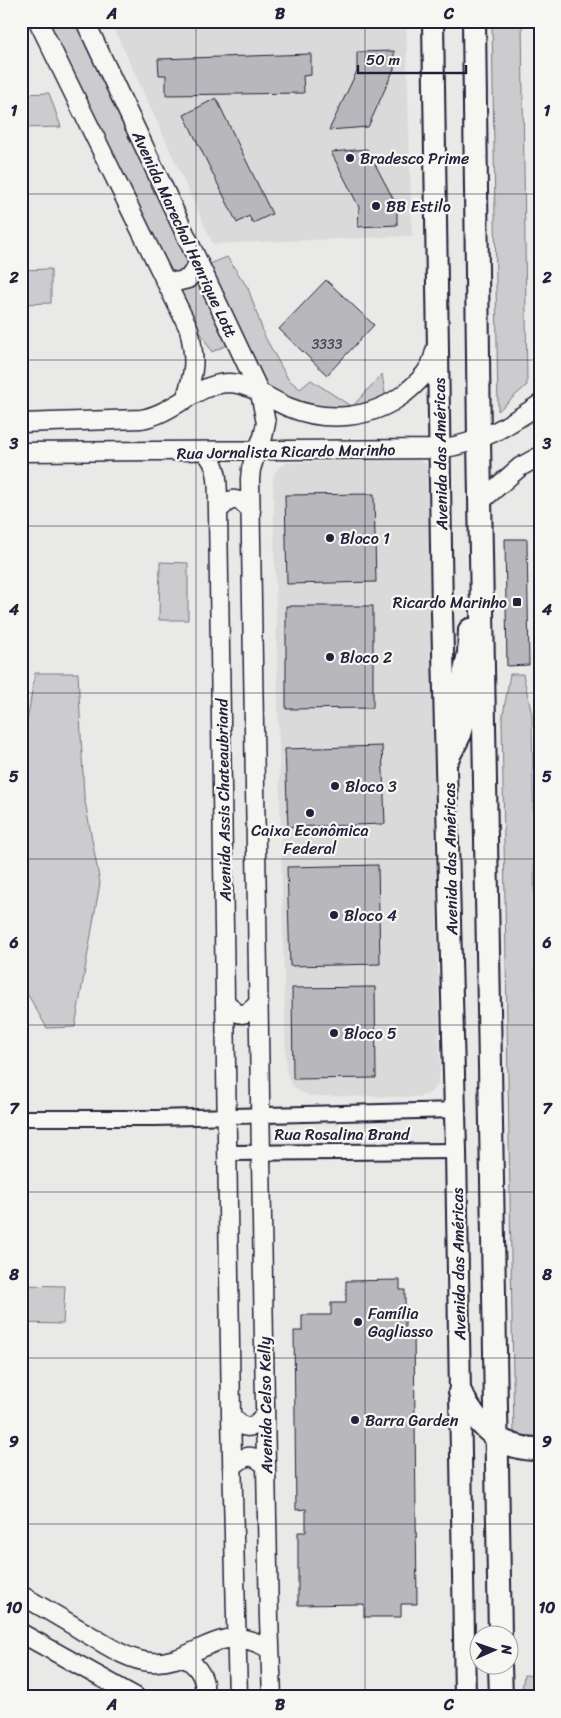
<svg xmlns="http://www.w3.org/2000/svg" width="561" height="1718" font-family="Sriracha,sans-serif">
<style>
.built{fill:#dadada}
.green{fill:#ccccce;stroke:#777784}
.building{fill:#b8b8bc;stroke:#22223b}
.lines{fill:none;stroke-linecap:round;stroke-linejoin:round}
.minor-casing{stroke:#22223b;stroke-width:18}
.tertiary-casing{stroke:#22223b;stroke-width:21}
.secondary-casing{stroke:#22223b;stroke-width:24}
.trunk-casing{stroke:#22223b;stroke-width:26}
.minor{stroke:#f6f6f2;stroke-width:14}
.tertiary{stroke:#f6f6f2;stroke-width:18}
.secondary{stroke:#f6f6f2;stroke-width:20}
.trunk{stroke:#f6f6f2;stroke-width:22}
.grid{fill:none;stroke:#22223b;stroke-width:1;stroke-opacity:0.55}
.poi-dot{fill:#22223b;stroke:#f6f6f2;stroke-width:2}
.labels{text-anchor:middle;stroke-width:4.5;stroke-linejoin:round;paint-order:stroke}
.number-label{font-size:14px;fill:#48485b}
.poi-label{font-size:16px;fill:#22223b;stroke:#f6f6f2;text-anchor:start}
.street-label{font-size:16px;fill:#22223b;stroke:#f6f6f2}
.neatline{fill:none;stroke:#22223b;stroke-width:2}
.grid-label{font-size:16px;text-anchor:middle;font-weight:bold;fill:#22223b}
</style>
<rect width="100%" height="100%" fill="#e9e9e7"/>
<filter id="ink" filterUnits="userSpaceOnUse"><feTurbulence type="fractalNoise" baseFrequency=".02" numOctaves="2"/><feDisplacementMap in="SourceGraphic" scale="10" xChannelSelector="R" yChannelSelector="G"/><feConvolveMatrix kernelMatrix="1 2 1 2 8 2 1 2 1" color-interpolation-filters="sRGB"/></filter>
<g filter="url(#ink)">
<path class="built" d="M406,22L412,236L213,244L112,24Z
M404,458L417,459L426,464L428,474L440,1070L438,1084L430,1093L418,1097L310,1096L298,1091L290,1082L286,1070L273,476L279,467L287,463Z"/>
<path class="green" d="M45,21H75C123,130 179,236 227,345L212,352L196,325L85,96L55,44Z
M492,21H522L527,385L498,411Z
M49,93L61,127L21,128V94Z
M227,257L248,288L265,337L288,379L300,389L311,380L352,407L382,374L386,400L362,410H318L292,403L269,388L254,364L205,266Z
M51,269V303L21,304V270Z
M160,562L188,563V620H159Z
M35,673H78L84,796L100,883L75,1027L47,1028L21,983V757Z
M510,674H523L532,715L540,1285V1438L514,1437L502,721Z
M21,1285L65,1286L63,1324L21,1323Z
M524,1675L539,1676L540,1697H521Z"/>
<path class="building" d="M394,51V69L368,127L329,130L357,71V52Z
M311,54V75L303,76L304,93L166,95V75H159L158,59Z
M216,98L272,214L253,223L249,216L237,223L184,115Z
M367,149L397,206V225L358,227L359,207L331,152Z
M326,280L374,325L327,375L279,329Z
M374,494L376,582L287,584L285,495Z
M505,539H527L529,665L507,666Z
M286,606H373V708L286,709Z
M382,746L385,824L288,827L285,749Z
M378,865L380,964L290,966L287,867Z
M375,987L376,1078L293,1079L292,988Z
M400,1280V1290H405V1330H414L417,1604H401V1617H364V1604L298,1605V1532H306V1509L296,1510L294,1331H302V1315H331V1303H346V1281Z"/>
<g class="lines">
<g class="minor-casing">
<path id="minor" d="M21,1118H156L456,1110
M228,1153L456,1151"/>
</g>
<g class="tertiary-casing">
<path id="tertiary" d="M38,21L189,329C196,360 195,371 185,400
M85,21L260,393L266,423L263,437L257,450L251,469L250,479L266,1466L269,1619L272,1697
M164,279L176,282L188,279L199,263
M21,423L141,419C173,414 196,384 228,383C249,383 269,399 288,407C327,423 371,419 404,394C414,386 424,377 430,366C433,360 434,354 436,348
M21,452L440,449C483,442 504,428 540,404
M205,452C221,467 217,490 218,511L231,1415L238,1697
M481,501L520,467L540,456
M218,511C231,497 237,495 251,511
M226,1002C239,1019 246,1017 259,1002
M231,1415C244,1431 252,1431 265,1414
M232,1467C245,1455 252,1452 266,1466
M21,1595C42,1607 63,1619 84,1632C104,1643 126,1660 150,1662C182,1664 198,1645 226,1639C241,1635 257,1642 270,1649
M21,1633L136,1697
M184,1657C198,1666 208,1680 203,1697"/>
</g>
<g class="secondary-casing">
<path id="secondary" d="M433,21L442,613L456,1151L465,1697"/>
</g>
<g class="trunk-casing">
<path id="trunk" d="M474,21L479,440L500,1636
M447,759L460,734L462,726V686L469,653L470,630
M460,1392C477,1424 500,1451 540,1449
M500,1666L501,1697"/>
</g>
<use href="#minor" class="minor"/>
<use href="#tertiary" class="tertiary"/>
<use href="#secondary" class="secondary"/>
<use href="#trunk" class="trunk"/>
</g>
</g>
<path class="grid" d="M196,21V1697M365,21V1697M21,194H540M21,360H540M21,526H540M21,693H540M21,859H540M21,1025H540M21,1192H540M21,1358H540M21,1524H540"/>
<g class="poi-dot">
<circle cx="350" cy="158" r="5"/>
<circle cx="376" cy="206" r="5"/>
<circle cx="330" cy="538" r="5"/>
<rect x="512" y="597" width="10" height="10" rx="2.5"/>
<circle cx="330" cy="657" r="5"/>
<circle cx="335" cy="786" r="5"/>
<circle cx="310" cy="813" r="5"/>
<circle cx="334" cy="915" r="5"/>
<circle cx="334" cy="1033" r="5"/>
<circle cx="358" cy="1322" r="5"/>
<circle cx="355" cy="1420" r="5"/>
</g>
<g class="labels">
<g class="number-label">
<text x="327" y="349">3333</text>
</g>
<g class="poi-label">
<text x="360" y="164">Bradesco Prime</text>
<text x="386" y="212">BB Estilo</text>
<text x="340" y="544">Bloco 1</text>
<text x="507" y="608" text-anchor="end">Ricardo Marinho</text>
<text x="340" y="663">Bloco 2</text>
<text x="345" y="792">Bloco 3</text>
<text x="310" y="836" text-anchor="middle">Caixa Econômica<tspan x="310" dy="18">Federal</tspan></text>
<text x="344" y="921">Bloco 4</text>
<text x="344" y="1039">Bloco 5</text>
<text x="368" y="1319">Família<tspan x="368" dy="18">Gagliasso</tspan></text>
<text x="365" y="1426">Barra Garden</text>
</g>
<g class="street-label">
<text transform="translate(185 234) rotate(65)" y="6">Avenida Marechal Henrique Lott</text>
<text transform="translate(286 451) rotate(-1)" y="6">Rua Jornalista Ricardo Marinho</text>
<text transform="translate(440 454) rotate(-91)" y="6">Avenida das Américas</text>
<text transform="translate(223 800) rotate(-91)" y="6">Avenida Assis Chateaubriand</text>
<text transform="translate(450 859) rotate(-91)" y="6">Avenida das Américas</text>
<text x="342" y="1140">Rua Rosalina Brand</text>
<text transform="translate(458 1264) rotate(-91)" y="6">Avenida das Américas</text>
<text transform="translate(265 1405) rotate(-91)" y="6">Avenida Celso Kelly</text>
</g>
</g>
<rect width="561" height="1718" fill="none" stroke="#f6f6f2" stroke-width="55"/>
<g transform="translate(494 1650) rotate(88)"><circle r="24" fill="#f6f6f2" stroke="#a1a1a9"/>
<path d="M0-4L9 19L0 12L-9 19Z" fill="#22223b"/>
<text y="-8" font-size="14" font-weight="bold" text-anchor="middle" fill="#22223b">N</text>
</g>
<path d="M358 65v8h108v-8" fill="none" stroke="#22223b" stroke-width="2.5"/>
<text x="366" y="65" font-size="15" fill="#22223b" stroke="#f6f6f2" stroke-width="4" paint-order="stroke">50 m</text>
<rect x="28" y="28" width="506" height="1662" class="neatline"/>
<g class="grid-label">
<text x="112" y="19">A</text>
<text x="280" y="19">B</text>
<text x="449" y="19">C</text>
<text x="14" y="116">1</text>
<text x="547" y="116">1</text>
<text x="14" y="283">2</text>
<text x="547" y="283">2</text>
<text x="14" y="449">3</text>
<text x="547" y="449">3</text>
<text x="14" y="615">4</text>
<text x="547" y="615">4</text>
<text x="14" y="782">5</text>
<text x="547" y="782">5</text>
<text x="14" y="948">6</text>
<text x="547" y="948">6</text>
<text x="14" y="1114">7</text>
<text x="547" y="1114">7</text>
<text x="14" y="1280">8</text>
<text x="547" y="1280">8</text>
<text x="14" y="1447">9</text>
<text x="547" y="1447">9</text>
<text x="14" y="1613">10</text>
<text x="547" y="1613">10</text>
<text x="112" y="1710">A</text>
<text x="280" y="1710">B</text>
<text x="449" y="1710">C</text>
</g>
</svg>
